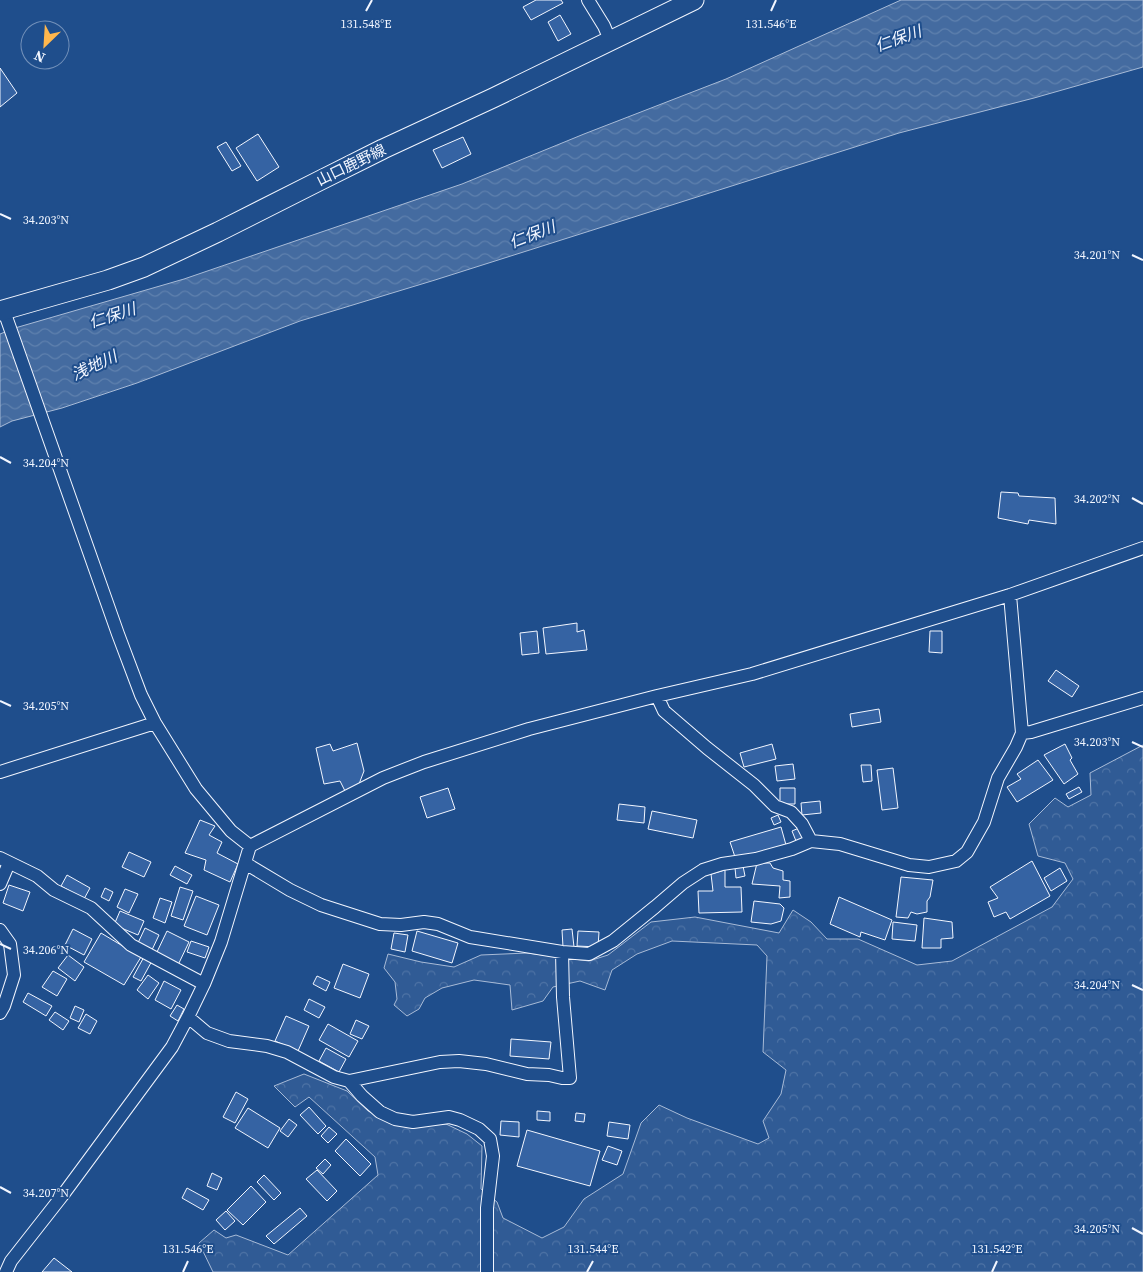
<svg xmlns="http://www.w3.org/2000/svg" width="1143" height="1272" font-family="'Source Serif 4','Noto Sans JP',serif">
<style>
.forest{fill:url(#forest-crowns);stroke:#a8bbd7}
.water{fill:url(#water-waves);stroke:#a8bbd7}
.building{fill:#3563a3;stroke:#f2f6ff}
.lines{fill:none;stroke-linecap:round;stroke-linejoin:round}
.minor-casing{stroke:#f2f6ff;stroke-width:14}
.primary-casing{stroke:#f2f6ff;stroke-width:21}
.minor{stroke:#1f4e8c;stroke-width:12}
.primary{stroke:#1f4e8c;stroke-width:19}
.ticks{fill:none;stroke:#f2f6ff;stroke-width:2}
.labels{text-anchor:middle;stroke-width:4;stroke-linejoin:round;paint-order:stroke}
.street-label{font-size:15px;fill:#f2f6ff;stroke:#1f4e8c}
.water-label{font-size:16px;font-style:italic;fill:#f2f6ff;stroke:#1f4e8c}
.ticks-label{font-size:12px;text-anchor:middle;fill:#f2f6ff;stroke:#1f4e8c;stroke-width:4;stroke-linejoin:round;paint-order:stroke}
</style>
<defs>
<pattern id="forest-crowns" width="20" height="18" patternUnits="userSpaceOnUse" patternTransform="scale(1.25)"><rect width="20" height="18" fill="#305b95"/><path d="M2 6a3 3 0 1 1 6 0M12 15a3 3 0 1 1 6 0" fill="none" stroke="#4e73a5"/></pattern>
<pattern id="water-waves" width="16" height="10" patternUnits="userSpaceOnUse" patternTransform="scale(1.25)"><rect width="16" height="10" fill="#446ba0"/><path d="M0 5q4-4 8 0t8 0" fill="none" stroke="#5f81ae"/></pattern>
</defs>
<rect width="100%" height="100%" fill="#1f4e8c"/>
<path class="forest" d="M1143,745V1272H213L199,1243L214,1230L226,1238L236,1235L288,1255L378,1175L375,1157L309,1097L295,1107L274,1086L304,1074L347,1091L368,1111L401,1126L446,1124L467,1134L482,1146L481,1189L497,1202L503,1218L542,1238L564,1227L584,1199L623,1174L641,1123L659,1105L687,1118L758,1144L769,1138L763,1121L781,1094L786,1070L763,1052L767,956L757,945L672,941L637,954L612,970L605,990L580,981L553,987L543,1001L512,1010L510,985L474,980L442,988L425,998L419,1009L407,1016L394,1005L397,999L395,982L384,968L388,954L421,962L454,967L481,955L527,953L589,961L608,955L651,922L695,917L779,933L793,910L811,922L827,939H858L917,965L952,961L1052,907L1073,879L1065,863L1038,856L1029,824L1055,798L1068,807L1091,795L1090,773Z"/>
<path class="water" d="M901,0H1143V67L1034,98L899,133L435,280L300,321L137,383L62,408L12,421L0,427V334L15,328L184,279L462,184L584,134L726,79Z"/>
<path class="building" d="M536,0H561L563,3L531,20L523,7Z
M560,15L571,34L558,41L548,22Z
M0,68L17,93L0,107Z
M258,134L279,167L257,181L236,148Z
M463,137L471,154L442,168L433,150Z
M226,142L241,166L232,171L217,147Z
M1001,492L1018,493L1019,496L1055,498L1056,524L1029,520L1028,524L998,518Z
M577,623V632L584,630L587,650L546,654L543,628Z
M537,631L539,653L522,655L520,633Z
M930,631H942V653L929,652Z
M1056,670L1079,686L1072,697L1048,681Z
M879,709L881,722L852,727L850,714Z
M357,743L364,771L359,784L345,791L340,781L324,784L316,748L330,744L333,751Z
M772,744L776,759L744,767L740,753Z
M1065,744L1072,758L1070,760L1078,774L1064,784L1044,755Z
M1038,760L1053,780L1017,802L1007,787L1021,779L1017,774Z
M793,764L795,779L777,781L775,766Z
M861,765H871L872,781L863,782Z
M893,768L898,808L882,810L877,770Z
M1079,787L1082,792L1069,799L1066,794Z
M448,788L455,809L427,818L420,797Z
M780,788H795V804H780Z
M820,801L821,813L802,815L801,803Z
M619,804L645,807L644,823L617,820Z
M652,811L697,820L693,838L648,829Z
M778,815L781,822L774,825L771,818Z
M200,820L215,826L209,835L222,842L217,853L238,864L230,882L204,870L206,860L185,853Z
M781,827L786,845L736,860L730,842Z
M799,828L803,838L796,841L792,831Z
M129,852L151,862L144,877L122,867Z
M1032,861L1050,896L1010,919L1006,912L994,917L988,902L998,898L990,887Z
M757,863H770L773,868L783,871V880L790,881V897L779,898L780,886L752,884Z
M175,866L192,875L187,884L170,875Z
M743,866L745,876L736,878L735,868Z
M1060,868L1067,881L1051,891L1044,878Z
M725,870V887H741L742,912L699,913L698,891H713L711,874Z
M67,875L90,888L84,899L61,886Z
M901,877L933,880L930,897L927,901V912L917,914L911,912L908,918L896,917Z
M9,885L30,892L23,911L3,903Z
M180,887L193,891L183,920L171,916Z
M105,888L113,892L109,901L101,897Z
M125,889L138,894L129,913L117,907Z
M196,896L219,905L207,935L184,926Z
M839,897L892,920L885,940L861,932L860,937L830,924Z
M160,898L172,902L165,923L153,918Z
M754,901L780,904L784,908L781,921L771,924L751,922Z
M120,911L144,921L138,935L114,925Z
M924,918L952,922L953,938L941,939V948H922Z
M893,922L917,925L915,941L892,939Z
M145,928L159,935L151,952L137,945Z
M73,929L92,939L84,955L65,945Z
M572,929L574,947H563L562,930Z
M167,931L189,942L178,965L156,954Z
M417,931L458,943L452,963L412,951Z
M578,931L599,932L598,947L577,946Z
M101,933L141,957L124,985L84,962Z
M394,933L408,935L405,952L391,949Z
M191,941L209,947L205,958L187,952Z
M68,955L84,967L75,981L58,968Z
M145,955L153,959L141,981L133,977Z
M343,964L369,974L360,998L334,988Z
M53,971L67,979L57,996L42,987Z
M148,975L159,983L148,999L137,990Z
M317,976L330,982L326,991L313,984Z
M164,981L181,990L171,1009L155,1000Z
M28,993L52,1006L46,1016L23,1002Z
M309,999L325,1007L319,1018L304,1010Z
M177,1005L184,1009L178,1021L170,1016Z
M75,1006L84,1010L79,1022L70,1018Z
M55,1012L69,1021L63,1030L49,1020Z
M86,1014L97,1021L90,1034L78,1028Z
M286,1016L309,1026L298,1051L275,1041Z
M356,1020L369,1026L362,1039L350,1034Z
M328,1024L358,1041L349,1057L319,1040Z
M511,1039L551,1042L549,1059L510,1056Z
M326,1048L346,1059L339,1072L319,1061Z
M236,1092L248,1099L235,1123L223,1117Z
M309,1107L326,1126L318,1134L300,1115Z
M248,1108L280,1128L268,1148L235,1128Z
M537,1111L550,1112V1121L537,1120Z
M576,1113L585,1114L584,1122L575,1121Z
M289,1119L297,1125L288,1137L280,1131Z
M501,1121L519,1122V1137L500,1135Z
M609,1122L630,1125L628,1139L607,1136Z
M329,1127L337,1134L328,1143L321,1136Z
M527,1130L600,1151L590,1186L517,1166Z
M346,1139L371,1164L360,1176L335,1151Z
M608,1146L622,1151L617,1165L602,1160Z
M325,1159L331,1165L323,1174L316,1168Z
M317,1170L337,1191L327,1201L306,1179Z
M212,1173L222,1178L217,1190L207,1186Z
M264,1175L281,1193L274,1200L257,1182Z
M251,1186L266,1202L243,1225L227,1210Z
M187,1188L209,1200L203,1210L182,1198Z
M300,1208L307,1216L274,1244L266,1236Z
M226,1211L235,1221L225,1230L216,1220Z
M54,1258L72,1272H42Z"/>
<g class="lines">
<g class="minor-casing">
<path id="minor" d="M588,0L604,26L610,40
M4,311L118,634L141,695L155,723L196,789L231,831L250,846
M657,696L664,711L707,748L754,785L775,806L791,812L802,824L811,841
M1022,733L1031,732L1143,698
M0,772L155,723
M0,858L37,876L54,890L91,908L131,945L204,984
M245,863L290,890L321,905L380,924L401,925L424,922L438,924L470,937L562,952L589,954L613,941L655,907L683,883L703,870L722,864L756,859L792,849L811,841L840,844L909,865L929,867L956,861L967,852L984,822L998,778L1016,747L1022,733L1010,595
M0,884L9,863
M0,930L10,944L14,975L4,1006L0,1013
M188,1017L207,1033L229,1041L267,1046L287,1052L334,1077L349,1081L440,1062L459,1061L486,1064L527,1074L549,1075L562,1078H570L563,997L562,952
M349,1081L362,1096L380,1112L395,1119L413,1122L449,1117L460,1120L479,1129L490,1139L493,1156L487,1208V1272
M6,1272L11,1261L62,1196L172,1047L188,1017L204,984L221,942L250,846L383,778L424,762L529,729L657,696L752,674L1010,595L1143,548"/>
</g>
<g class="primary-casing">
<path id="primary" d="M0,311L108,280L144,267L218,232L319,181L383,149L493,98L694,0"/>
</g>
<use href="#minor" class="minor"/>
<use href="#primary" class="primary"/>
</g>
<path class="ticks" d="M366,11L372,0M771,11L776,0M0,214L11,219M1132,255L1143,260M0,457L11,463M1132,498L1143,504M0,701L11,706M1132,742L1143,747M0,944L11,949M1132,985L1143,990M0,1187L11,1193M1132,1228L1143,1234M183,1272L188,1261M587,1272L593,1261M992,1272L997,1261"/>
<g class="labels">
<g class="street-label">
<text transform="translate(351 165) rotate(-26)" y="5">山口鹿野線</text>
</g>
<g class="water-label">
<text transform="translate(898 38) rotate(-20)" y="6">仁保川</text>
<text transform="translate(532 234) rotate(-21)" y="6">仁保川</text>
<text transform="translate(112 315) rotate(-18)" y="6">仁保川</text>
<text transform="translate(94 365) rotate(-25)" y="6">浅地川</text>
</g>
</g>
<g class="ticks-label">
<text x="366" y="28">131.548°E</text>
<text x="771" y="28">131.546°E</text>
<text x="46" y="224">34.203°N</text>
<text x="1097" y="259">34.201°N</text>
<text x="46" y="467">34.204°N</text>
<text x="1097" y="503">34.202°N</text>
<text x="46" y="710">34.205°N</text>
<text x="1097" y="746">34.203°N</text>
<text x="46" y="954">34.206°N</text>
<text x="1097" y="989">34.204°N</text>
<text x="46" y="1197">34.207°N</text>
<text x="1097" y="1233">34.205°N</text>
<text x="188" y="1253">131.546°E</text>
<text x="593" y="1253">131.544°E</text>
<text x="997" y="1253">131.542°E</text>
</g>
<g transform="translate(45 45) rotate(205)"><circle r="24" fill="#1f4e8c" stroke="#7391ba"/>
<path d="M0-4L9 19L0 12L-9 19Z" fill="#ffb74d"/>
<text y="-8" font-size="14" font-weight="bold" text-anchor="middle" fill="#f2f6ff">N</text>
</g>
</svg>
